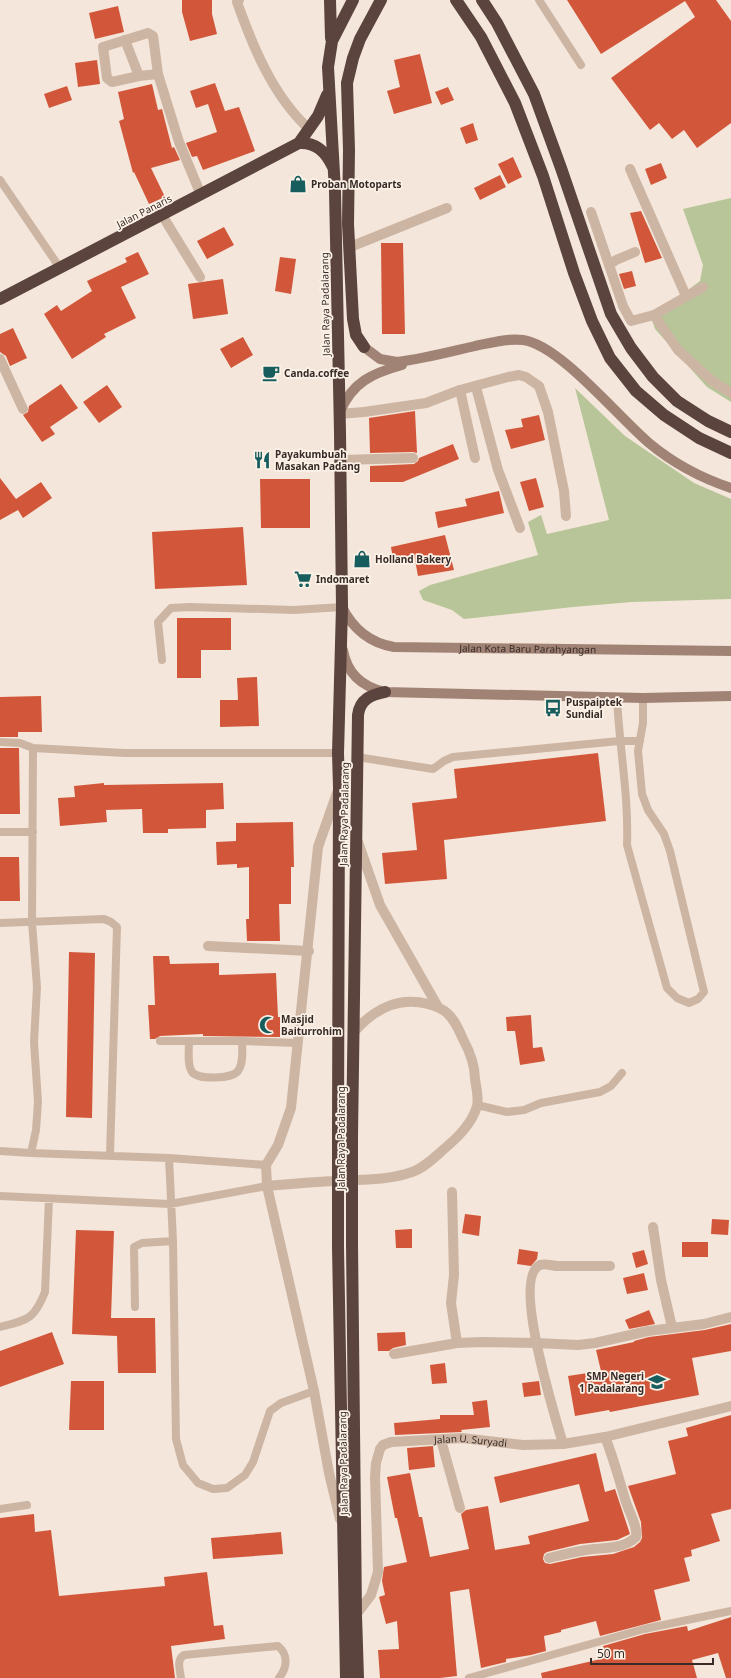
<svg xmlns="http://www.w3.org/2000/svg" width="731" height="1678" font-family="'Noto Sans',sans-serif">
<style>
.green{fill:#b8c598}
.building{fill:#d2573a}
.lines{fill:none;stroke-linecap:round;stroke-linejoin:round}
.lane{stroke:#cdb5a4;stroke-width:8}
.street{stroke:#cdb5a4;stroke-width:10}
.secondary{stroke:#a18376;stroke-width:10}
.highway{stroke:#5a443d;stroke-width:12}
.highway-bridge{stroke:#5a443d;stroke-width:12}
.labels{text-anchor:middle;stroke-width:3.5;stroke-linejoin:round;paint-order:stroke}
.poi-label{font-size:10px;font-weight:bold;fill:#382b27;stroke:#fbf1e7;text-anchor:start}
.street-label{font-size:10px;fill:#382b27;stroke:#fbf1e7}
</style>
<rect width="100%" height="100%" fill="#f4e6da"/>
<path class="green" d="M731,198V402L707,387L655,329L651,317L700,281L703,265L683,209Z
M575,388L625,436L694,483L731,499V599L632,602L573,607L464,619L452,610L423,600L419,591L430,585L538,555L528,522L541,515L547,534L609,520Z"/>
<path class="building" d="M182,0H212V14L217,34L190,41L182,12Z
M567,0H716L731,21V123L697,148L684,130L672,139L659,123L650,130L611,78L695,17L685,1L601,54Z
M118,6L124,32L95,39L89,13Z
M420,54L432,103L394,114L387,91L400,87L394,60Z
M97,60L100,84L78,87L75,63Z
M215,83L225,111L239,107L255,151L203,170L197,156L192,157L186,143L217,132L208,104L196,108L190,91Z
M152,84L158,110L162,109L172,148L174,147L180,160L151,168L165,197L149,204L134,172L133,173L119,121L124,119L118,92Z
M67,86L72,100L49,108L44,94Z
M448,87L454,100L441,105L435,92Z
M473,123L478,140L466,144L460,128Z
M513,157L522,177L508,184L498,164Z
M661,163L667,178L651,185L645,169Z
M500,175L506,187L480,200L474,188Z
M641,211L662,258L645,263L630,213Z
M224,227L234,245L207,259L197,241Z
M381,243H403L405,334H382Z
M138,252L149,274L121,287L136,318L104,334L106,337L72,359L44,314L57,305L61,311L92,291L87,281L127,262L125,258Z
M280,257L296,259L291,294L275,291Z
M632,271L636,286L624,289L619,274Z
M223,279L228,314L193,319L188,284Z
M13,328L27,358L10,366L6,356L0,352V334Z
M243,337L253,355L231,368L220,349Z
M61,384L78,408L50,427L55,434L42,442L23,415L28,412L29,406Z
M107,385L122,407L99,423L83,402Z
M415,411L417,453L413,452L370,453L369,418Z
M539,415L545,440L511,449L505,430L523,427L521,419Z
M453,444L459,459L403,482H370V466L414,464L418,461L419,458Z
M0,478L16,499L41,482L52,498L23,518L18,510L0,520Z
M536,478L544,507L529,511L520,482Z
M260,479H310V528H261Z
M499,491L504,513L438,528L435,512L467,506L465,499Z
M243,527L247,585L155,589L152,532Z
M445,535L454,570L418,576L414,555L393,559L391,547Z
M177,618H231V650H201V678H177Z
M257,677L259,726L220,727V700H238L237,678Z
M41,696L42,732H18V737H0V697Z
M0,748H19L20,814H0Z
M598,753L606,821L444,840L447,879L385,884L382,853L417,850L412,803L457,798L454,769Z
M104,783V785L223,783L224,809L206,810V828L168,829V833H143L142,809L106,810L107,822L60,826L58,798L75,797L74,786Z
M293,822L294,867H291V904H279L280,941H247L246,919H249V867L237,868V864L217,865L216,842L236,841V823Z
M0,857H19L20,901H0Z
M69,952L95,953L92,1118L66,1117Z
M153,956H169L170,964L219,963V975L276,973L278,1017H280V1037L203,1036V1034L160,1036L155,1039H150L148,1005H155Z
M531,1015L533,1048L542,1047L545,1061L520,1065L515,1031H507L506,1017Z
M465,1214L481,1216L479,1236L462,1233Z
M712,1219L729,1220L728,1235L711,1234Z
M412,1229V1248H396L395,1230Z
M76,1230L114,1231L111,1318H155L156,1373H118L117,1336L72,1334Z
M682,1242H708V1257H682Z
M519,1249L538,1252L537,1259L531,1266L517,1264Z
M644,1250L648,1264L636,1268L632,1253Z
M644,1273L648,1290L627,1294L623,1278Z
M649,1310L655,1324L629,1329L625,1320Z
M731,1324V1351L692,1358L699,1395L610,1412L609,1410L575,1416L568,1376L601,1371L596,1350L634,1342V1341L649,1337L705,1330Z
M52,1332L64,1364L0,1387V1351Z
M405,1332L406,1345L393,1348L389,1351H378L377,1333Z
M445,1363L447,1383L432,1384L430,1365Z
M71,1381H104V1430H69Z
M539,1381L541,1395L524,1397L522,1383Z
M487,1400L490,1427L461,1430L462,1432L395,1435L394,1423L440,1419V1415H474L472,1402Z
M731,1415V1509L711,1514L720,1541L691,1550L692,1556L684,1558L690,1581L654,1590L661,1620L600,1636L596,1621L561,1630V1632L544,1636L546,1651L531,1655L506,1659V1662L481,1668L469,1589L450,1592L457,1676L440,1678H380L378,1650L399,1649L397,1621L386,1624L379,1597L385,1595L382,1581L384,1567L407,1562L397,1518H395L387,1477L410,1473L419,1517H422L430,1557L469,1549L461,1514L466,1510L488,1506L495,1550L530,1544L528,1536L589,1521L579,1484L500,1503L494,1477L596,1453L605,1492L615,1489L630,1534L617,1540L580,1544L547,1552L544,1554L543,1559L545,1563L550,1564L582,1557L613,1554L634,1547L640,1542L642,1538L641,1522L628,1486L676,1474L668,1441L688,1436L686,1428Z
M433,1446L435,1467L409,1470L407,1448Z
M34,1514L35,1532L51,1530L59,1596L165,1586L164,1577L207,1572L214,1626L223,1625L225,1639L171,1646L175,1678H0V1518Z
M281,1532L283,1554L213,1559L211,1538Z
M731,1617V1678H726L718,1653L692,1660L697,1678H542L541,1673L605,1658L603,1646L645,1634L687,1626L688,1631Z"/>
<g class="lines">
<path class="lane" d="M539,0L581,65
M0,180L60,268
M162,660L158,622L171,608L190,607L294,610L342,607
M617,697C619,746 629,796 627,845L667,988L677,998L689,1003L698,999L704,992L670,851L664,834L648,810L642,794L638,751L643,723V698
M0,742L20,743L33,748L124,753H338
M357,757L433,769L444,761L453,757L619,741H640
M0,832H33
M0,923L104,919L111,922L117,927L110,1155
M160,1041H242L298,1043
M189,1042C189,1050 187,1065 192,1072C198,1080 232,1079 238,1071C244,1063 242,1050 242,1041
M477,1105L507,1112L524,1110L541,1103L600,1092L611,1086L622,1073
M0,1151L31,1153L36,1130L38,1102L34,1042L37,987L32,922L33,748
M31,1153L169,1158L266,1165
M169,1158L173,1241L176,1439L183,1465L198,1483L213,1489L227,1488L245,1475L253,1462L270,1411L281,1403L314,1391
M0,1196L170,1204L267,1186
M135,1307L134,1247L142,1243L173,1241
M0,1327C27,1320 34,1320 45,1292L49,1199
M0,1509L27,1505
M181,1678C180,1670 176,1660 184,1655L278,1646C289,1655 287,1668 279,1678
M469,1678L644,1629L731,1611"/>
<g class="street">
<path d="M239,0L237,2C253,47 273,96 309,129"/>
<path d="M125,40L139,76"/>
<path d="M158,74L139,76L112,82L107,78L103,47L148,33L153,36L158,74L179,142L201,195"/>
<path d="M630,169L686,296"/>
<path d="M591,212L623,306L631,321L654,315L703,287"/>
<path d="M162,215L200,277"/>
<path d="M350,247L447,208"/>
<path d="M609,265L616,260L635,252"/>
<path d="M654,315L678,350L712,381L731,393"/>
<path d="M0,359L23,409"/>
<path d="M476,387L498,470L520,528"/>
<path d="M460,390L475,458"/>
<path d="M339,414L364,412L426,403L460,390L508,377L519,375L526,377L539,386L548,412L564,491L566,516"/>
<path d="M340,460L413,458"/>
<path d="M337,793L318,847L291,1108L278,1145L266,1165L267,1186L314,1391L329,1473L340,1519"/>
<path d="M358,842L380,905L438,1007"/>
<path d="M208,946L309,951"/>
<path d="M267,1186C289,1184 311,1182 334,1181C359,1179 387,1181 412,1172C424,1168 435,1157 444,1149C457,1138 472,1124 477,1106C479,1098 476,1087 475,1079C475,1064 470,1052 463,1039C459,1030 455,1020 447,1013C442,1008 435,1006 428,1004C398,996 373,1010 354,1032"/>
<path d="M452,1192L454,1275L451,1303L457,1343"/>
<path d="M653,1227L661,1280L672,1327"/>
<path d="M394,1354L457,1343L482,1342L536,1343L578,1345L595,1343L648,1331L704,1324L731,1317"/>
<path d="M441,1440L460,1508"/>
<path d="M563,1444C556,1419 511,1278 540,1265C545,1263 553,1266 558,1266C576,1266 593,1266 610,1266"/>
<path d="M549,1558C561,1555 573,1552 586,1550C602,1547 623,1550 636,1537C638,1527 629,1512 626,1502C619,1480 614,1459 605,1437"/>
<path id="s1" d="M356,1615L371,1595L378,1572L375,1477L376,1463L380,1449L383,1445L391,1442L462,1438L523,1445L563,1444L605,1437L731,1406"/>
</g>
<g class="secondary">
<path d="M364,347L380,359L397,362C423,359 449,352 475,346C490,343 507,338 523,340C560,345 618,417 649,443C673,463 701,478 731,488"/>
<path d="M340,412C352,382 373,373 402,365"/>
<path id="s2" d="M342,607C353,629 370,643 394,647L731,651"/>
<path d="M343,650C347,674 363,687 385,692L643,698L731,696"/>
</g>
<path class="highway" d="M330,0L331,38
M456,0L481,37L515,103L543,176L574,273L592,321L610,358L636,391L664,415L699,438L731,453
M482,0L497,23L534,94L561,168L611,314L631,348L653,377L677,401L708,421L731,432
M299,143C316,142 326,152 333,167
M0,299L299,143L318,116L327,95
M364,347L356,335L353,319L348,224L349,150L347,83L353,58L360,39L381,0
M338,1133L339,787L338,753L342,607L340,432L335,191L328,67L332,41L353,0
M352,1137L358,715C360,699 371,695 385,692
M352,1243L356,1615L358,1678
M338,1247L346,1678"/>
<path class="highway-bridge" d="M352,1243V1137
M338,1247V1133"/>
</g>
<defs>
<g id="shop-bare" transform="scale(1.38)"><path d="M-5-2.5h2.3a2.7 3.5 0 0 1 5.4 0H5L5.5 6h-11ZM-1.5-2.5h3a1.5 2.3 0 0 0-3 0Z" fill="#185d5e" stroke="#fbf1e7" stroke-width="2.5" paint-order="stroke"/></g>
<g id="cafe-bare" transform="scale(1.38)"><path d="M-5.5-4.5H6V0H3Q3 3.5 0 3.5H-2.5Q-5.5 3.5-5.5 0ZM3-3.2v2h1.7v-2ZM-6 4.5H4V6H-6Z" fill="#185d5e" stroke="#fbf1e7" stroke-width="2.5" paint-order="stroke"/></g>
<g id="restaurant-bare" transform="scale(1.38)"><path d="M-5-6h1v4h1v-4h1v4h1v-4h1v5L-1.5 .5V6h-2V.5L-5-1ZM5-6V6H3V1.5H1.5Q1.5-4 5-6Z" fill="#185d5e" stroke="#fbf1e7" stroke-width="2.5" paint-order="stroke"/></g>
<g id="supermarket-bare" transform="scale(1.38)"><path d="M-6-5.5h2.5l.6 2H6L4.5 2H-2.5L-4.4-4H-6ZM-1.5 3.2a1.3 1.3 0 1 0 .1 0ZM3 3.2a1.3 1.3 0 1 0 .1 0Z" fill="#185d5e" stroke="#fbf1e7" stroke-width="2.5" paint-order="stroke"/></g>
<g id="bus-bare" transform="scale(1.38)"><path d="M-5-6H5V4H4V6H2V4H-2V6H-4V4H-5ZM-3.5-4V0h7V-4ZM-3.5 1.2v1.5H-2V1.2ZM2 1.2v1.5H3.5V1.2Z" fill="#185d5e" stroke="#fbf1e7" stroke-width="2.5" paint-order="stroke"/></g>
<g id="mosque-bare" transform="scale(1.38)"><path d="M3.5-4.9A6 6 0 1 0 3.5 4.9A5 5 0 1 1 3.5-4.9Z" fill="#185d5e" stroke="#fbf1e7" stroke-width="2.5" paint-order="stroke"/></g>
<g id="school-bare" transform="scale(1.38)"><path d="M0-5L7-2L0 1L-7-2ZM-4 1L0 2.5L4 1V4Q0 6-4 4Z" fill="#185d5e" stroke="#fbf1e7" stroke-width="2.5" paint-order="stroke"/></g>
</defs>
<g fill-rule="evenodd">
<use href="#shop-bare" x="298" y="184"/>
<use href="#cafe-bare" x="271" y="373"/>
<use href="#restaurant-bare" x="262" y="460"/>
<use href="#shop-bare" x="362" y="559"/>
<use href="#supermarket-bare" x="303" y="579"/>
<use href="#bus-bare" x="553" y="708"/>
<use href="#mosque-bare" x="268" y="1025"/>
<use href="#school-bare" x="657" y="1382"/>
</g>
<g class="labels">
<g class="poi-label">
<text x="311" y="188">Proban Motoparts</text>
<text x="284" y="377">Canda.coffee</text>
<text x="275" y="458">Payakumbuah<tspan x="275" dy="12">Masakan Padang</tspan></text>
<text x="375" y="563">Holland Bakery</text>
<text x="316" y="583">Indomaret</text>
<text x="566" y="706">Puspaiptek<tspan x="566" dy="12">Sundial</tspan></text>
<text x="281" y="1023">Masjid<tspan x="281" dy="12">Baiturrohim</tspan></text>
<text x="644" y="1380" text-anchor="end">SMP Negeri<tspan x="644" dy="12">1 Padalarang</tspan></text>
</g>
<g class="street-label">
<text transform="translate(144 211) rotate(-27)" y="4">Jalan Panaris</text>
<text transform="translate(325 304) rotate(-91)" y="4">Jalan Raya Padalarang</text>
<text dy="4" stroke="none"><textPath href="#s2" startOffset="202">Jalan Kota Baru Parahyangan</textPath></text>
<text transform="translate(344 814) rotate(-89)" y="4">Jalan Raya Padalarang</text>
<text transform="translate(341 1138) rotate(-90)" y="4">Jalan Raya Padalarang</text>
<text dy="4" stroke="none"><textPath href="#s1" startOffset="266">Jalan U. Suryadi</textPath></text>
<text transform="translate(343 1463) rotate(-91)" y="4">Jalan Raya Padalarang</text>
</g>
</g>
<path d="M591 1658v6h122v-6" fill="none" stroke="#382b27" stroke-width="2"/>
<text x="597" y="1658" font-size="12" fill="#382b27" stroke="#fbf1e7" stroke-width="3" paint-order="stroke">50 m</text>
</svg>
